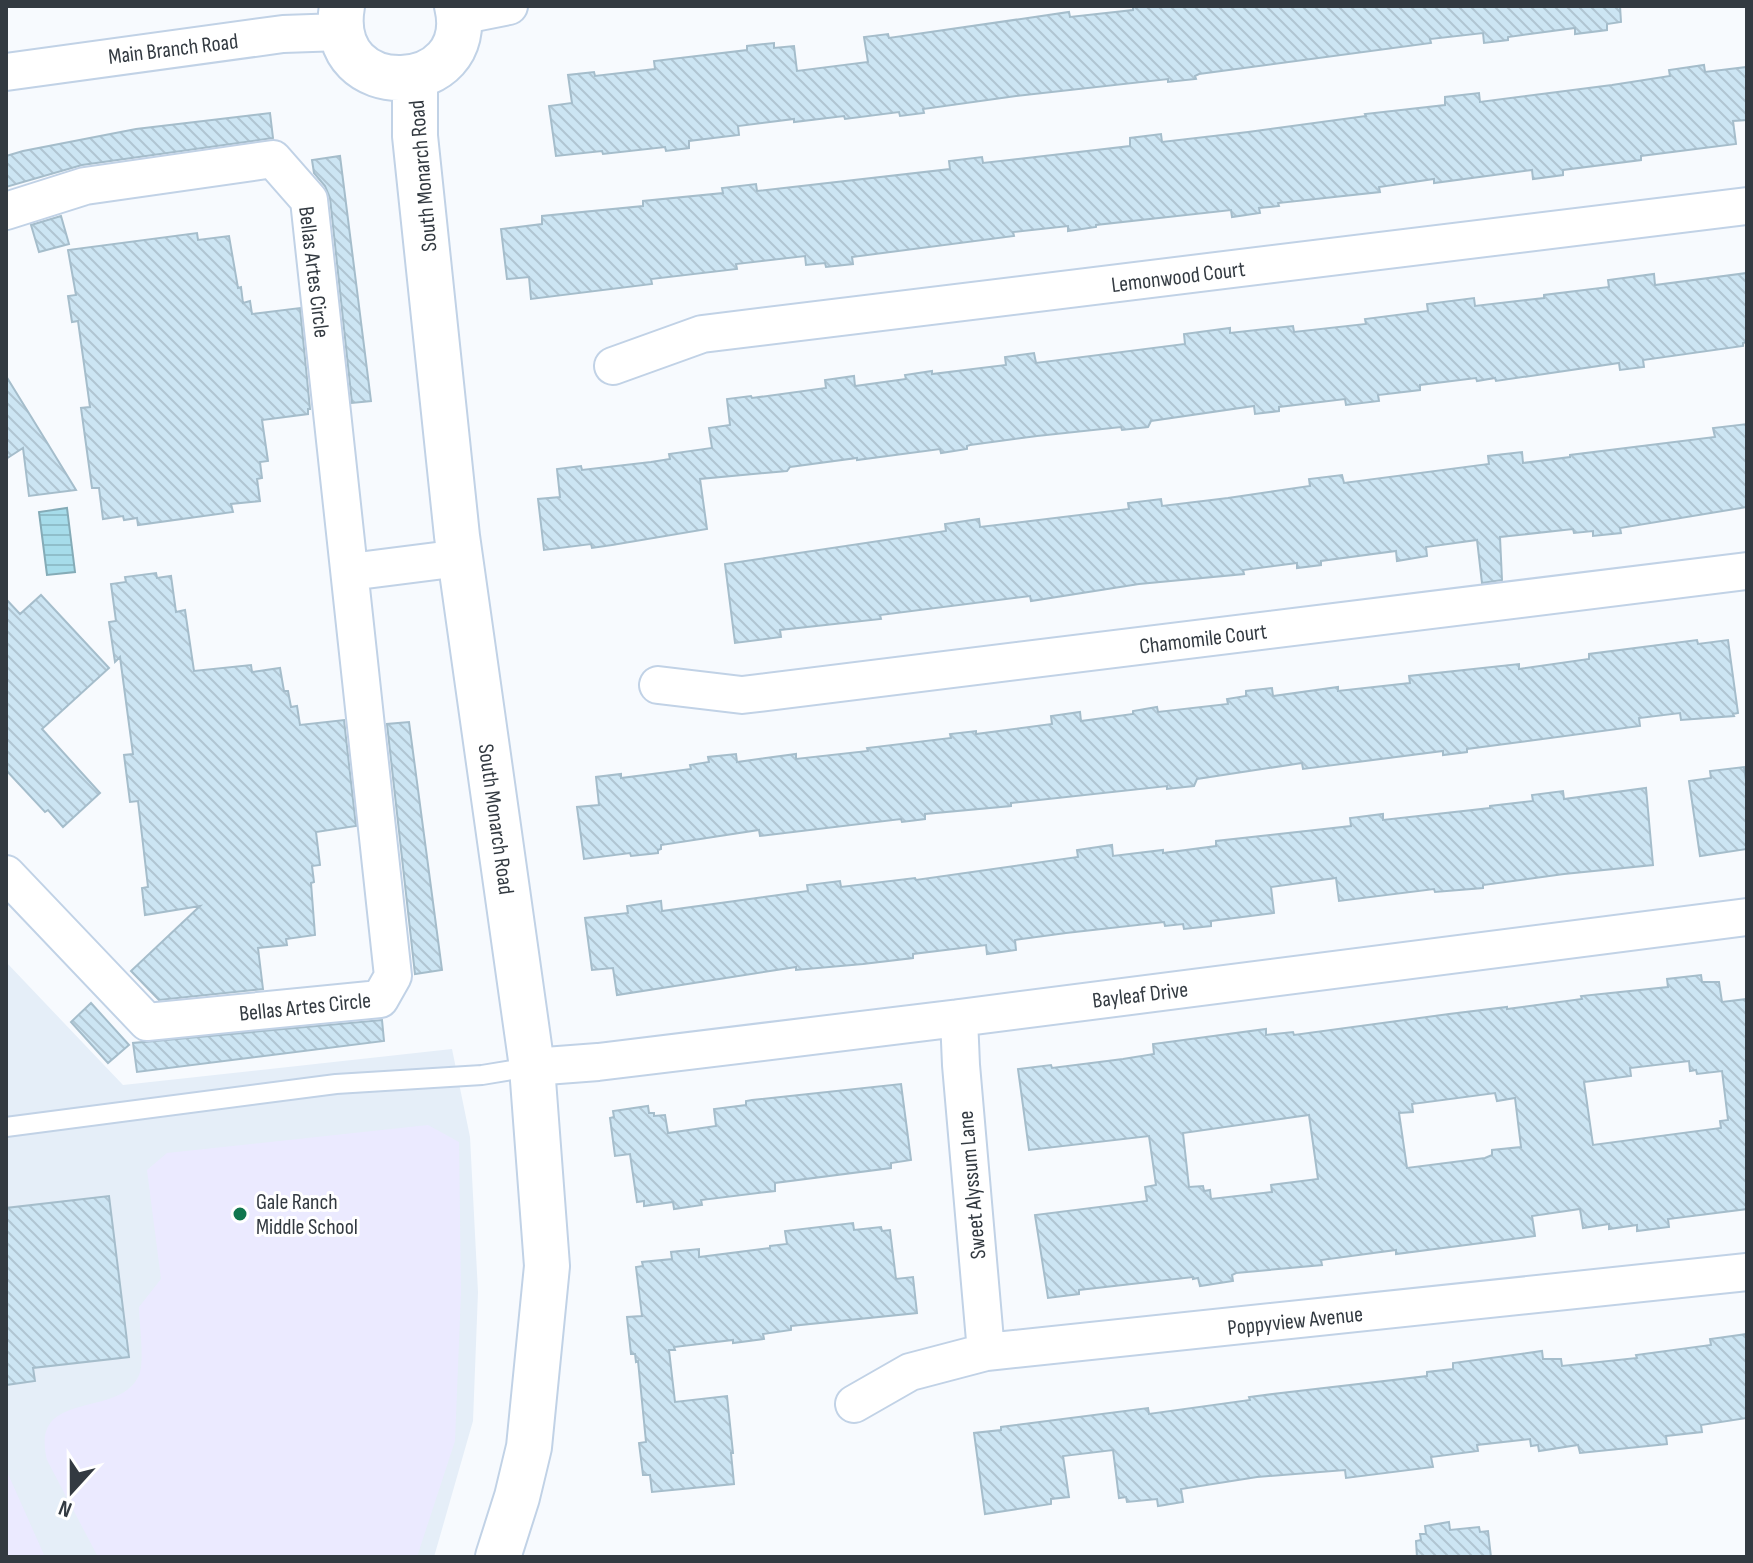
<svg xmlns="http://www.w3.org/2000/svg" width="1753" height="1563" font-family="'Sofia Sans Condensed',sans-serif">
<style>
.built{fill:#e5eef8}
.green{fill:#ebeaff}
.water{fill:url(#water-rules);stroke:#84abb7;stroke-width:2}
.building{fill:url(#building-back-hatch);stroke:#a5bdcb;stroke-width:2;fill-rule:evenodd}
.lines{fill:none;stroke-linecap:round;stroke-linejoin:round}
.lane-casing{stroke:#c1d2e6;stroke-width:22}
.street-casing{stroke:#c1d2e6;stroke-width:40}
.secondary-casing{stroke:#c1d2e6;stroke-width:48}
.lane{stroke:#fff;stroke-width:18}
.street{stroke:#fff;stroke-width:36}
.secondary{stroke:#fff;stroke-width:44}
.poi-dot{fill:#10764e;stroke:#fff;stroke-width:3}
.labels{text-anchor:middle;stroke-width:6;stroke-linejoin:round;paint-order:stroke}
.street-label{font-size:22px;fill:#333a41;stroke:#fff}
.poi-label{font-size:22px;fill:#333a41;stroke:#fff;text-anchor:start}
</style>
<defs>
<pattern id="water-rules" width="6" height="5" patternUnits="userSpaceOnUse" patternTransform="scale(2)"><rect width="6" height="5" fill="#a6dcea"/><path d="M0 2.5h6" fill="none" stroke="#8fbeca"/></pattern>
<pattern id="building-back-hatch" width="6" height="6" patternUnits="userSpaceOnUse" patternTransform="scale(2)"><rect width="6" height="6" fill="#cce5f3"/><path d="M-1 5l2 2M0 0l6 6M5-1l2 2" fill="none" stroke="#b0c5d2"/></pattern>
</defs>
<rect width="100%" height="100%" fill="#f7fafe"/>
<path class="built" d="M6,962L123,1085L452,1049L470,1137L478,1292L473,1421L434,1557H6Z"/>
<path class="green" d="M428,1125L459,1142L461,1292L455,1441L417,1557H98L47,1460C29,1387 120,1420 139,1375C145,1362 139,1322 139,1307L161,1279L147,1170L167,1153Z
M6,1473L9,1476L45,1557H6Z"/>
<path class="water" d="M67,508L75,572L47,575L39,512Z"/>
<path class="building" d="M1133,6H1620L1621,22L1607,24V30L1575,34V28L1508,37V40L1484,43L1483,33L1430,39L1431,43L1199,74L1195,76L1196,79L1168,82V79L1016,96L923,109L924,113L900,116L899,112L845,119L844,116L794,122V119L738,126L739,135L689,141V148L666,151L665,147L603,154L602,151L556,156L549,106L572,103L568,75L594,72L595,76L655,69L654,61L747,50V46L774,43V48L794,46L797,71L868,62L864,37L888,34L889,38L1069,12L1070,17L1133,10Z
M1704,65L1705,72L1747,67V120L1733,121L1736,144L1641,156V160L1563,170V175L1533,179L1532,170L1434,183V179L1379,187L1380,192L1278,203L1279,206L1259,208L1260,213L1232,217L1231,210L1096,225V227L1068,231V226L1013,232L1014,236L852,257L853,264L826,267L825,263L806,265L805,256L736,264L737,269L651,279L652,284L531,299L529,277L507,279L501,229L542,224V216L643,206V201L723,193L722,188L756,184L757,191L950,169L949,161L982,157L983,163L1130,146V138L1161,134L1162,142L1248,132L1366,116L1365,114L1445,105V97L1479,93L1480,102L1612,85L1670,76L1669,70Z
M270,113L273,138L82,165L6,187V156L23,151L136,129Z
M340,156L371,401L352,403L330,198L325,186L314,173L312,160Z
M61,216L69,244L39,252L31,225Z
M197,233L198,240L229,236L238,288L241,287L243,303L250,301L252,314L300,308L310,409H308V414L262,420L268,461L260,462L262,478L257,479L260,501L231,504L233,512L138,525L137,518L124,520L123,516L103,519L99,488H92L81,408L90,407L78,321L72,322L68,296L76,295L68,250Z
M1747,273V342L1743,343V346L1643,360L1644,367L1620,370L1619,363L1496,381L1495,378L1477,381L1476,378L1420,385V390L1378,395L1379,401L1346,405L1345,399L1279,407V411L1255,414L1254,406L1151,421L1148,427L1122,430L1121,427L1037,436L970,445L967,446V449L941,453L940,449L857,460V458L790,467L787,471L700,479L707,529L612,545L592,548L591,544L544,550L538,499L560,497L557,469L581,466L582,470L651,462L670,459L669,454L712,448L709,428L730,425L727,399L751,396L752,398L826,388L825,380L854,376L855,386L906,379L905,375L932,371V374L1006,365L1005,357L1034,353L1036,363L1185,344L1184,334L1230,328V333L1293,326L1294,332L1366,324L1365,319L1428,311L1427,304L1474,298L1475,306L1544,298V295L1609,287L1608,280L1654,274L1655,285Z
M6,376L43,436L76,490L29,496L23,448L6,459Z
M1747,424V507L1620,528L1621,533L1593,536V531L1574,533L1573,529L1500,537L1502,580L1482,583L1477,540L1426,547L1427,556L1397,561L1396,551L1321,561V565L1297,568V563L1243,570L1244,574L1139,584L1031,601L1030,596L880,615L881,619L780,630L781,637L735,643L725,564L946,531L945,524L979,519L980,527L1129,509L1128,503L1161,499L1162,506L1228,498L1310,486L1309,479L1342,475L1344,483L1489,464L1488,456L1522,452L1523,463L1570,457V455L1715,437L1713,428Z
M156,573L157,578L171,576L176,612L185,610L194,671L251,665L252,672L280,668L284,691H288L291,707L297,706L300,725L344,720L356,826L316,832L320,865L312,866L314,882L311,883L315,935L286,939L287,945L258,948L263,989L159,1000L131,971L200,906L145,915L142,888L148,887L138,801L130,802L124,755L133,754L120,657L115,662L109,622L116,621L111,584L126,582L125,577Z
M41,595L109,668L42,729L100,793L63,827L48,810L45,812L6,770V599L20,614Z
M1697,640L1698,644L1728,640L1738,713L1733,714L1734,716L1681,720L1680,713L1639,718L1640,726L1467,749V752L1443,755V751L1303,769L1302,763L1197,779L1194,786L1167,789V786L1011,803V806L925,814V819L902,822L901,819L760,836L759,830L661,845V849L658,850V853L631,856L630,853L584,859L577,807L599,805L596,777L621,774V778L691,769L690,765L709,762L708,757L736,754L737,762L796,754V759L868,751L867,748L951,738L950,734L976,731V734L1052,724L1051,716L1080,712L1081,721L1133,714V711L1157,707L1158,712L1228,704L1227,699L1246,696V691L1272,688L1273,696L1338,687V691L1410,683L1409,676L1519,664V669L1589,659V654Z
M409,722L442,970L415,974L387,724Z
M1744,767L1747,786V849L1700,856L1689,781L1711,778L1710,771Z
M1646,788L1653,865L1564,874L1483,885V888L1435,892L1434,889L1339,901L1336,878L1271,887L1274,913L1211,921V926L1184,929L1183,924L1165,926L1164,922L1066,933L1015,940L1016,950L987,954L986,945L913,954V958L863,964L796,970V967L617,995L613,968L592,970L585,918L628,913L627,906L661,901L662,911L808,891L807,885L840,881L841,887L915,878L916,880L1078,857L1077,850L1112,845L1113,856L1163,850V853L1216,846V841L1351,826L1350,818L1383,814V820L1490,808V806L1533,801L1532,795L1563,791L1564,799Z
M1701,975L1702,982H1719L1722,1002L1747,999V1209L1668,1219L1669,1227L1637,1231V1225L1609,1229V1224L1583,1228L1580,1209L1532,1216L1535,1236L1396,1254V1250L1321,1260L1322,1265L1236,1273L1232,1275L1233,1281L1200,1286L1198,1278L1193,1279V1277L1079,1290V1294L1048,1298L1035,1215L1147,1201L1145,1187L1156,1185L1149,1136L1029,1150L1018,1069L1051,1065L1052,1068L1123,1059L1154,1054L1153,1044L1266,1029V1035L1293,1032L1294,1035L1449,1014L1507,1007V1009L1582,999L1581,996L1668,987L1667,979ZM1689,1061L1690,1071L1696,1070L1697,1074L1722,1071L1728,1120L1720,1121L1721,1128L1593,1145L1584,1082L1631,1076L1630,1068ZM1495,1093L1497,1101L1515,1098L1521,1147L1492,1150V1155L1485,1158L1407,1168L1399,1113L1413,1112L1412,1104ZM1309,1115L1318,1179L1271,1185L1272,1192L1211,1199L1210,1190L1204,1191L1203,1186L1189,1187L1183,1133Z
M91,1003L129,1045L108,1063L71,1022Z
M382,1020L384,1041L137,1072L133,1043Z
M901,1084L911,1160L891,1163V1168L775,1183V1191L701,1200L702,1205L674,1209L673,1202L644,1206V1201L637,1202L630,1154L615,1156L610,1118L614,1117L613,1111L648,1106L649,1113H654V1116L665,1115L668,1133L716,1126L714,1109L746,1105V1101L752,1100Z
M109,1196L129,1357L33,1368L35,1381L6,1385V1208Z
M853,1223L854,1230L881,1227L882,1231L890,1230L896,1279L913,1277L917,1313L791,1326V1330L763,1334L764,1339L733,1343V1340L674,1347L675,1350H669L675,1402L727,1396L733,1453H731L734,1484L652,1492L650,1475H643L639,1443L646,1442L638,1361L636,1362L635,1354H631L627,1317L642,1316L636,1267L643,1266L642,1262L672,1259L671,1252L699,1249V1257L770,1248V1246L787,1244L785,1231Z
M1747,1334V1418L1701,1425L1702,1432L1666,1436L1667,1444L1580,1453L1578,1445L1539,1451L1538,1445L1531,1446L1530,1439L1477,1445L1478,1451L1431,1457L1433,1467L1346,1478L1345,1470L1257,1477L1181,1489L1183,1502L1158,1506L1157,1499L1127,1502L1126,1497L1119,1498L1113,1450L1063,1456L1069,1497L1051,1499V1504L985,1514L974,1433L1001,1430V1427L1148,1408L1149,1414L1250,1400L1249,1397L1281,1393L1427,1376V1372L1453,1369V1363L1542,1351L1543,1359H1561L1562,1366L1637,1358L1636,1355L1711,1345L1710,1339Z
M1449,1522L1450,1530L1479,1527L1480,1532L1488,1531L1491,1557H1417L1416,1541L1421,1540L1420,1534H1426L1425,1526Z"/>
<g class="lines">
<g class="lane-casing">
<path id="lane" d="M6,1127L336,1084L482,1075L531,1067"/>
</g>
<g class="street-casing">
<path id="street" d="M459,16L509,6
M6,72L283,34L341,32
M6,211L85,186L273,159L309,200L393,976L380,999L147,1022L6,874
M613,366L702,334L1747,206
M350,572L460,558
M658,685L742,695L1747,571
M959,1018L961,1065L986,1352
M532,1067L598,1062L959,1018L1747,917
M854,1404L910,1372L986,1352L1747,1272"/>
</g>
<g class="secondary-casing">
<path id="secondary" d="M342,6C325,106 479,98 457,6
M415,78V136L457,536L532,1067L547,1266L529,1447L517,1497L498,1557"/>
</g>
<use href="#lane" class="lane"/>
<use href="#street" class="street"/>
<use href="#secondary" class="secondary"/>
</g>
<circle class="poi-dot" cx="240" cy="1214" r="8"/>
<g class="labels">
<g class="street-label">
<text transform="translate(173 48) rotate(-7)" y="8">Main Branch Road</text>
<text transform="translate(422 176) rotate(-95)" y="8">South Monarch Road</text>
<text transform="translate(315 272) rotate(83)" y="8">Bellas Artes Circle</text>
<text transform="translate(1178 276) rotate(-7)" y="8">Lemonwood Court</text>
<text transform="translate(1203 638) rotate(-7)" y="8">Chamomile Court</text>
<text transform="translate(497 819) rotate(82)" y="8">South Monarch Road</text>
<text transform="translate(1140 994) rotate(-7)" y="8">Bayleaf Drive</text>
<text transform="translate(305 1006) rotate(-6)" y="8">Bellas Artes Circle</text>
<text transform="translate(971 1185) rotate(-95)" y="8">Sweet Alyssum Lane</text>
<text transform="translate(1295 1320) rotate(-6)" y="8">Poppyview Avenue</text>
</g>
<g class="poi-label">
<text x="256" y="1209">Gale Ranch<tspan x="256" dy="25">Middle School</tspan></text>
</g>
</g>
<rect width="1753" height="1563" fill="none" stroke="#333a41" stroke-width="16"/>
<g transform="translate(72 1491) rotate(201)" stroke="#ffffff" stroke-width="6" paint-order="stroke">
<path d="M0-6L14 30L0 20L-14 30Z" fill="#333a41"/>
<text y="-12" font-size="22" font-weight="bold" text-anchor="middle" fill="#333a41">N</text>
</g>
</svg>
